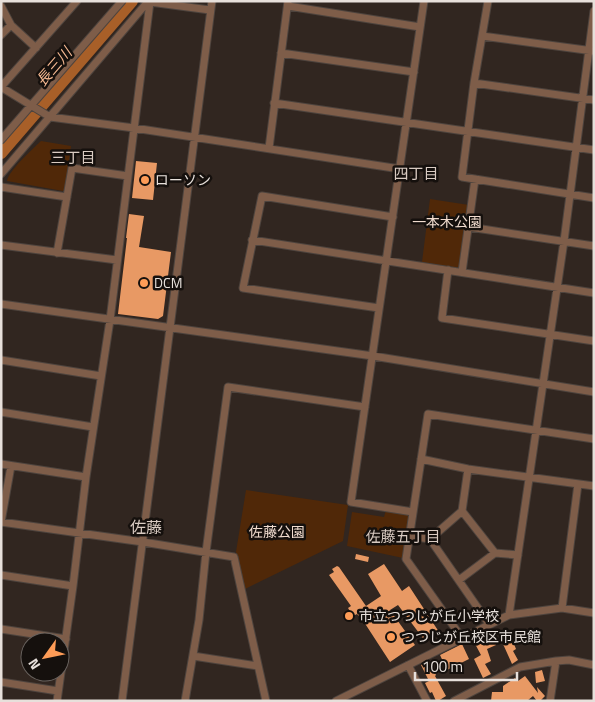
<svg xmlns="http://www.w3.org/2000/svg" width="595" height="702" font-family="'Titillium Web','Noto Sans JP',sans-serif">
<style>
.green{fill:#502808}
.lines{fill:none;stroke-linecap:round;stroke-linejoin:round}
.river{stroke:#a85f28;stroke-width:12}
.building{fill:#e89964}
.minor-casing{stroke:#4e443e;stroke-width:9}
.minor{stroke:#7e5d49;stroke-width:7}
.poi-dot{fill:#fe9c57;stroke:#15100d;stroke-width:2}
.labels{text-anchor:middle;stroke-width:5;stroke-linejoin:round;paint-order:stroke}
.poi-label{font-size:14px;fill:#e7e0db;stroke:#15100d;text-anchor:start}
.park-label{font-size:14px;fill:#f1dccf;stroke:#15100d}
.water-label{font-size:15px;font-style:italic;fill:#f5b891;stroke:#15100d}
.neighbourhood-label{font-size:15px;fill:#d9cbc2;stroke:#15100d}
.quarter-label{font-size:16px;fill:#d9cbc2;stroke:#15100d}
</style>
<rect width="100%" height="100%" fill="#312620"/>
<path class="green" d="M41,141L71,146L65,189L63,191L7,181C9,170 32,150 41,141Z
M430,199L469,205L459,268L422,262Z
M246,490L348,505L343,541L245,589L236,552Z
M386,510L407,514L409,517L403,558L347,546L352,512L384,517Z"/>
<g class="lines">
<path class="river" d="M1,153L132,1"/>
</g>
<path class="building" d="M136,161L157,163L153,200L132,198Z
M129,214L144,216L139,247L171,252L163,316L158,319L118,314L127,238H126Z
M356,554L369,557L368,562L355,559Z
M384,564L402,591L409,586L439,632L425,641L398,605L390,610L415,645L390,662L364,622L357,614L353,616L348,608L351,606L329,575L334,572L332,569L337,566L339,567L366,606L381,596L368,574Z
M491,632L496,645L487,649L491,661L485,664L491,674L483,678L474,659L481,655L474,642Z
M512,639L516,649L513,651L518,660L512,664L503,644Z
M462,644L469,659L447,670L440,655Z
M429,661L436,675L435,676L446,696L438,701H436L432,692L430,693L425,683L429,681L421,665Z
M542,670L545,681L536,683L535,672Z
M525,676L538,693L537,687L545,696L540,701H537L533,696L527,701H491L492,692H503V686L515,678L518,681Z"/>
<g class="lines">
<g class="minor-casing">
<path id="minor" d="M488,1L474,83L462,177L594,198
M1,6L11,25L36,48
M288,6L420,27
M1,35L11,25
M482,36L593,51
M281,53L414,72
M474,83L594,100
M1,87L50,117L134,128L400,169
M1,87L77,1
M274,103L594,150
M1,140L122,1
M269,148L288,1
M1,174L145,5L150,2L210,10
M1,187L67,197
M469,227L594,246
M252,240L594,293
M1,245L117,260
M57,253L72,168L128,176
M448,270L442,318L594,341
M462,272L475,179
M1,304L373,356L594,392
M379,308L243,288L262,196L393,217
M1,360L101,376
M1,412L93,427
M421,459L468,469L594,486
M1,464L86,477
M462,511L495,553
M413,512L351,502L424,1
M1,522L143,542L234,557L266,701
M1,522L11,466
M409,536L430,539L489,624
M430,539L462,511L468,469
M1,575L73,586
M459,580L495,553L518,555
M562,608L578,484
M509,615L564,241L594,11
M1,629L66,639
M462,638L406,559L428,414L594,439
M193,656L258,666
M408,665L427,701
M1,682L58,691
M57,701L73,586L86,477L110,320L150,2
M122,701L212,1
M185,701L199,620L206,552L228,387L365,407
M336,701L509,615L562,608L594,613
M454,701L520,667L556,661L569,660L594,665
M550,701L556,661"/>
</g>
<use href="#minor" class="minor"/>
</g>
<g class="poi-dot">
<circle cx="145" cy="180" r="5"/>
<circle cx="144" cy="283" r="5"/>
<circle cx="349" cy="616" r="5"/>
<circle cx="391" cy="637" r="5"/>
</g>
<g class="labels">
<g class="poi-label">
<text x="155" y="185">ローソン</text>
<text x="154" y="288">DCM</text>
<text x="359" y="621">市立つつじが丘小学校</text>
<text x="401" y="642">つつじが丘校区市民館</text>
</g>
<g class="park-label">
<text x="447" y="227">一本木公園</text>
<text x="277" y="537">佐藤公園</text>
</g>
<g class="water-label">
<text transform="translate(54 67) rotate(-49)" y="5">長三川</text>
</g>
<g class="neighbourhood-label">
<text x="73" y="163">三丁目</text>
<text x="416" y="179">四丁目</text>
<text x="403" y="542">佐藤五丁目</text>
</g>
<g class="quarter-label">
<text x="146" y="533">佐藤</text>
</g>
</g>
<rect width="595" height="702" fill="none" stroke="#e7e0db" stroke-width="5"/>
<g transform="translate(45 657) rotate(237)"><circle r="24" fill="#15100d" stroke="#69635f"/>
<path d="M0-4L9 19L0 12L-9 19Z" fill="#fe9c57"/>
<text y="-8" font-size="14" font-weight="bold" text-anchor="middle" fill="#e7e0db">N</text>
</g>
<path d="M415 672v8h102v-8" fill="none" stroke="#e7e0db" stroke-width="2.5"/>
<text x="422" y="672" font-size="15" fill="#e7e0db" stroke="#15100d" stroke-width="4" paint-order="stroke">100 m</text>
</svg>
